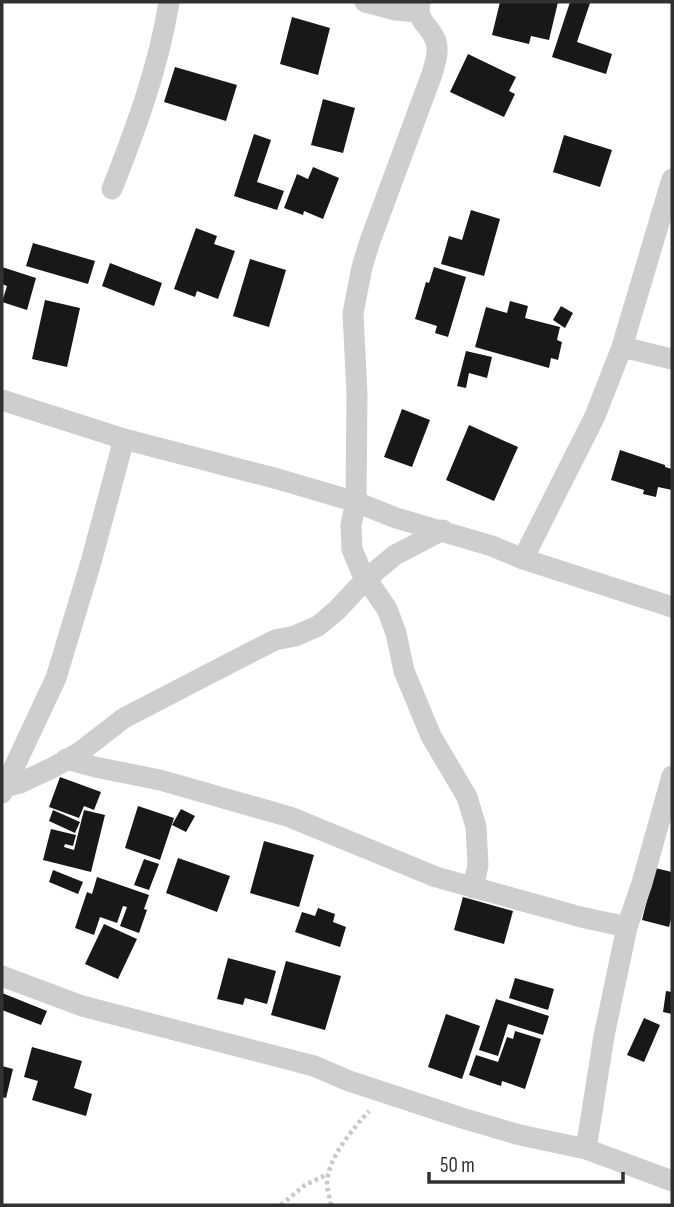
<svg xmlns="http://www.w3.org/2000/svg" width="674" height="1207" font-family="'Sofia Sans Condensed',sans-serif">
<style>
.building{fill:#181818}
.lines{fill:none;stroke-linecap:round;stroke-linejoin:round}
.path{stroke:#c8c8c8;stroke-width:4.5;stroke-dasharray:3.5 3.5;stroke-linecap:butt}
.minor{stroke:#cecece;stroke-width:21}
</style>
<rect width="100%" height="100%" fill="#fff"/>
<path class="building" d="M500,2H558L549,40L531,36L529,44L492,35Z
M570,2L590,3L577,42L612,54L606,74L552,57Z
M292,17L330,28L318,75L280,64Z
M468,54L516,77L509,91L515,94L504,117L450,92Z
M175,67L237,85L226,121L164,102Z
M323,99L355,108L343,153L311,145Z
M254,134L271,140L257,182L284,191L277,210L234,196Z
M564,135L612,150L600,187L553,172Z
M313,167L339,178L323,219L304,211L303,215L284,208L297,174L308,179Z
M471,210L500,219L484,276L441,264L449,236L462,240Z
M196,228L217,236L214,244L235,251L218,299L197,291L195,297L174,289Z
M33,243L95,261L88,284L26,266Z
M250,259L286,270L269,327L233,316Z
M110,263L162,283L154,306L102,286Z
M2,267L36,278L27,310L2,302L7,286L2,284Z
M434,267L466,277L448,337L435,333L437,326L415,319L426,282L429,283Z
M45,300L80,308L67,367L32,359Z
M510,301L528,306L525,318L560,327L557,340L562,342L558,360L551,358L549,368L475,347L486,307L507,313Z
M561,306L573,313L565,328L553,320Z
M466,351L492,357L487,378L469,373L466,388L457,386Z
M402,409L430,420L412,467L384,457Z
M469,425L518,447L494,501L446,480Z
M620,450L665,465V467L672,469V490L658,487L656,497L643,494L644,490L611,480Z
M60,777L101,792L94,810L84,806L79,818L49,807Z
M138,806L174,818L160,860L125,848Z
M181,809L195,816L186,832L172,825Z
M53,810L80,822L75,833L49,821Z
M84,810L105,815L91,872L43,860L51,829L76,835L73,846L65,844L64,847L74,850Z
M264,841L314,855L299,907L250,893Z
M178,858L230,876L217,912L166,893Z
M144,859L159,864L149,890L134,885Z
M655,868L672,872V915L669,927L642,920Z
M53,870L83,882L78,894L49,882Z
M97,877L149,895L144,909L147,910L139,933L120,926L127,907L123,906L117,923L100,917L94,935L75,928L87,892L92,894Z
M463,897L513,911L504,944L454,930Z
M318,908L335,914L333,922L346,927L340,947L295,932L302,912L315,916Z
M104,924L137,939L118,979L85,964Z
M228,958L276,971L267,1004L245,998L243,1005L217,999Z
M286,961L341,976L325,1030L271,1015Z
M515,978L554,989L548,1010L509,998Z
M666,991L672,992V1014L663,1012Z
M2,993L47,1011L41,1025L2,1010Z
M496,999L549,1016L543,1035L508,1024L498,1056L479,1050Z
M446,1014L480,1026L462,1079L428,1067Z
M644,1018L660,1025L644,1062L627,1055Z
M515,1031L541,1039L525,1089L502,1081L501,1086L469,1075L476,1055L498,1062L507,1037L513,1039Z
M32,1047L82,1061L74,1088L92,1094L86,1116L32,1100L38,1081L24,1077Z
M2,1066L13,1069L6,1098L2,1097Z"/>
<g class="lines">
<path class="path" d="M281,1205L305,1185L328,1174
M331,1205C330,1198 327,1190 327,1183C328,1157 353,1129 369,1111"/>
<path class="minor" d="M365,2L396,10L418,12
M420,2C416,22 428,23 435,39C440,50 435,63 432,74L370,241L362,267L353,313L357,394L356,502L351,525L352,549L361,571L387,609L396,633L404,671L431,736L467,797L476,827L478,865L473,888
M112,189C136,128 159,66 169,2
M622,347L672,359
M2,400L124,439L278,479L356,502L396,518L492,546L523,559L672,607
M523,559L595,416L622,347L672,179
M66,759L95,767L160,780L290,817L436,877L581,917L627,927
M4,787L20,783L54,767L80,752L124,718L232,662L275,640L295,636L318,626L337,610L366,579L395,555L443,530
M2,793L56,678L91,562L124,439
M2,976L82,1006L314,1066L349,1081L462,1118L520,1135L586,1149L672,1181
M586,1149L604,1036L627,927L642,883L672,776"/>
</g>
<rect width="674" height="1207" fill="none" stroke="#313131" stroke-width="7"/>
<path d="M429 1172v10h194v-10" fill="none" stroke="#313131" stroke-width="3.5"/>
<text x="440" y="1172" font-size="21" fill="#313131" stroke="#ffffff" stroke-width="5" paint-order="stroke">50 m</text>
</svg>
